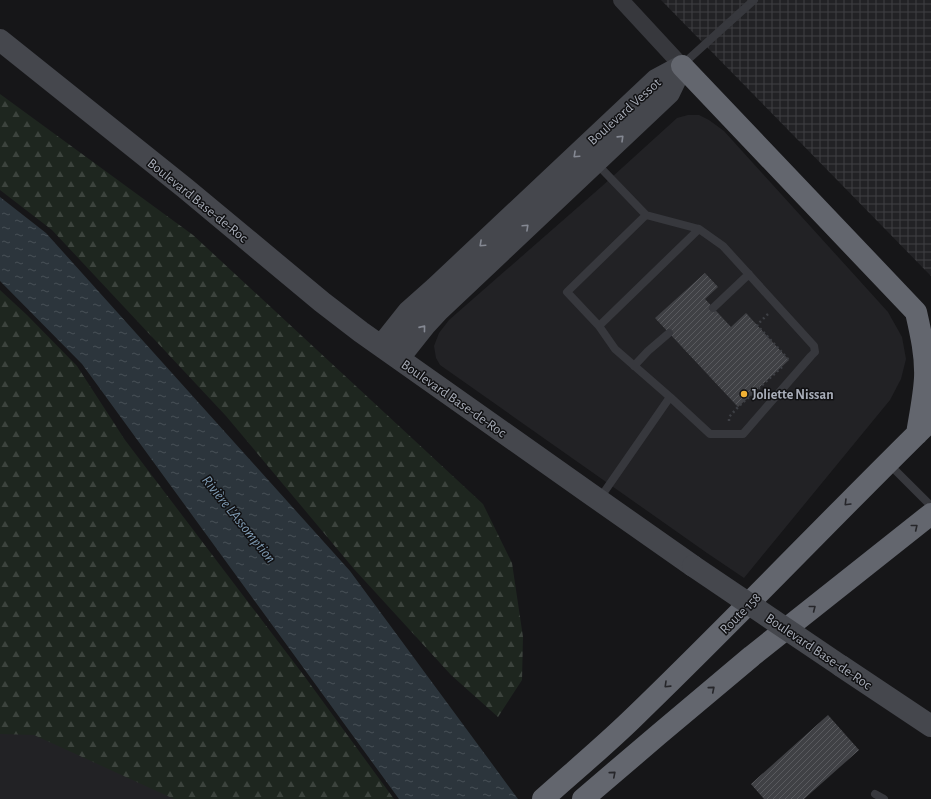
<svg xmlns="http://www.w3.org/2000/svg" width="931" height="799" font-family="'Alegreya Sans',sans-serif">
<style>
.built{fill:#222225}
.industrial{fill:url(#industrial-grid)}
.forest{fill:url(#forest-firs)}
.water{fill:url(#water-ripples)}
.building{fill:url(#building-hatch)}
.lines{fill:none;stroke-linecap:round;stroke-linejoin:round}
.path{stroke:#3d3f44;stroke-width:2.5;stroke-dasharray:2 3;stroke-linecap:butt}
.lane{stroke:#37383d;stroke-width:8}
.street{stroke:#37383d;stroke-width:16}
.secondary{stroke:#45474d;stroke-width:22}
.highway{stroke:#63666e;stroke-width:22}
.secondary-bridge{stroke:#45474d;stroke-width:22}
.oneway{stroke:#858993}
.oneway2{stroke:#26262a}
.poi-dot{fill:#f2b134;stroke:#111113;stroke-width:1.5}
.labels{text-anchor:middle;stroke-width:3;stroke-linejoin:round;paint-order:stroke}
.street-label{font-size:14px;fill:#a8adb8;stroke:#111113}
.poi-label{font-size:14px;font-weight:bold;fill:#a8adb8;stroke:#111113;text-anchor:start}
.water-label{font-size:15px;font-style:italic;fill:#7f9bb3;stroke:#111113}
</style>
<defs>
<pattern id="industrial-grid" width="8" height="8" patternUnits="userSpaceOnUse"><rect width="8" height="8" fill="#222225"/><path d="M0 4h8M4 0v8" fill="none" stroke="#3f3f43"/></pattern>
<pattern id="forest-firs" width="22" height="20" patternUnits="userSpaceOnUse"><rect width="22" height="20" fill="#1e261f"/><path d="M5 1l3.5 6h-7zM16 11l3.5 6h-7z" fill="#3c433d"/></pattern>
<pattern id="water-ripples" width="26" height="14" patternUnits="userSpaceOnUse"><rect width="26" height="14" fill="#2c353c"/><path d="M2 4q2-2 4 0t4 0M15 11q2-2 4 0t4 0" fill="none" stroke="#485056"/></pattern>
<pattern id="building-hatch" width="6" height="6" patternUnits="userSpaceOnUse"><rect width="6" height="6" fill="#404145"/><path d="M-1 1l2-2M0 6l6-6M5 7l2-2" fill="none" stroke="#595a5e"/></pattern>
</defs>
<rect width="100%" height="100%" fill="#161618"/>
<path class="built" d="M688,115H699L709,120L724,131L888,312L902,337L906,359L901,379L890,400L744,578L707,553L440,365L436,358L434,346L439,333L449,320L601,187L677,118Z
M0,588L182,799H0Z"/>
<path class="industrial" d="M661,0H931V276Z"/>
<path class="forest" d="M0,94L193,235L483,504L512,563L523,637L522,680L498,717L451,675L354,569L226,416L52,230L0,190Z
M0,290L27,315L77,366L125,440L305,677L394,799H174L34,735L0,734Z"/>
<path class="water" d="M0,197L46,233L350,571L518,799H399L82,364L0,281Z"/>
<path class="building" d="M705,273L718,287L705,299L731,327L746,313L789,360L738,407L655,318Z
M828,715L859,750L804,799H764L751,784Z"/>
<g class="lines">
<path class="path" d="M768,314L757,325L789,360L788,361
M729,421V417L738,407L782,367"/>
<path class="lane" d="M682,65L754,0
M596,163L646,215L699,229L599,326L567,292L646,215
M713,308L749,274
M599,326L615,349L670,397L710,434H743L811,356L815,352L814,346L723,246L699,229
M634,366L648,351L669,333
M888,463L931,506
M600,498L670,397
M875,794L884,799"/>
<path class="street" d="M621,0L682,66"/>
<path class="secondary" d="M0,40L185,188L322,302L361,332L589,493L693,566
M381,346L408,312L435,288L656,80L682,66
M399,358L426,324L438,311L669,93L682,66
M841,666L931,726"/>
<path class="highway" d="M682,66L916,312C921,334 926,356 925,378C924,396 920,415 917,434
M543,799C572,773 603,747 631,720C733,622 830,519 931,420
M583,799L658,735L752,656L931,514"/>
<path class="secondary-bridge" d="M693,566L841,666"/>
</g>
<defs><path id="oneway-chevron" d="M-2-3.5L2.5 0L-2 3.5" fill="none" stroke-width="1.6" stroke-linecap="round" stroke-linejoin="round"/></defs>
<g class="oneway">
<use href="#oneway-chevron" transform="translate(621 138) rotate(-44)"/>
<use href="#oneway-chevron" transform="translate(576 155) rotate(137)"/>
<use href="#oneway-chevron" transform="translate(526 227) rotate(-43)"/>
<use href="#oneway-chevron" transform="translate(482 244) rotate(137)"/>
<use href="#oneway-chevron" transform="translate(423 328) rotate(-51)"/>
</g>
<g class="oneway2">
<use href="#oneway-chevron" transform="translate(847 503) rotate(135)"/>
<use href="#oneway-chevron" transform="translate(915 527) rotate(-39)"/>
<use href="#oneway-chevron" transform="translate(813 608) rotate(-38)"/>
<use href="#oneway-chevron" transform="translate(667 685) rotate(136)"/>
<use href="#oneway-chevron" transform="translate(712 689) rotate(-40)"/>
<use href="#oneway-chevron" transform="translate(613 774) rotate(-41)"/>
</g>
<circle class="poi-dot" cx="744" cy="394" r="4"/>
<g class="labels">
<g class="street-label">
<text transform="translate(624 111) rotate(-42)" y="5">Boulevard Vessot</text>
<text transform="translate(198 200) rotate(39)" y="5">Boulevard Base-de-Roc</text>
<text transform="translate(454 398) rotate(35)" y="5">Boulevard Base-de-Roc</text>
<text transform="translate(740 613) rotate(-45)" y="5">Route 158</text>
<text transform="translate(819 651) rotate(34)" y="5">Boulevard Base-de-Roc</text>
</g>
<g class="poi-label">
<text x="752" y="399">Joliette Nissan</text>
</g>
<g class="water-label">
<text transform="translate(239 519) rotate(51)" y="5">Rivière L'Assomption</text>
</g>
</g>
</svg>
